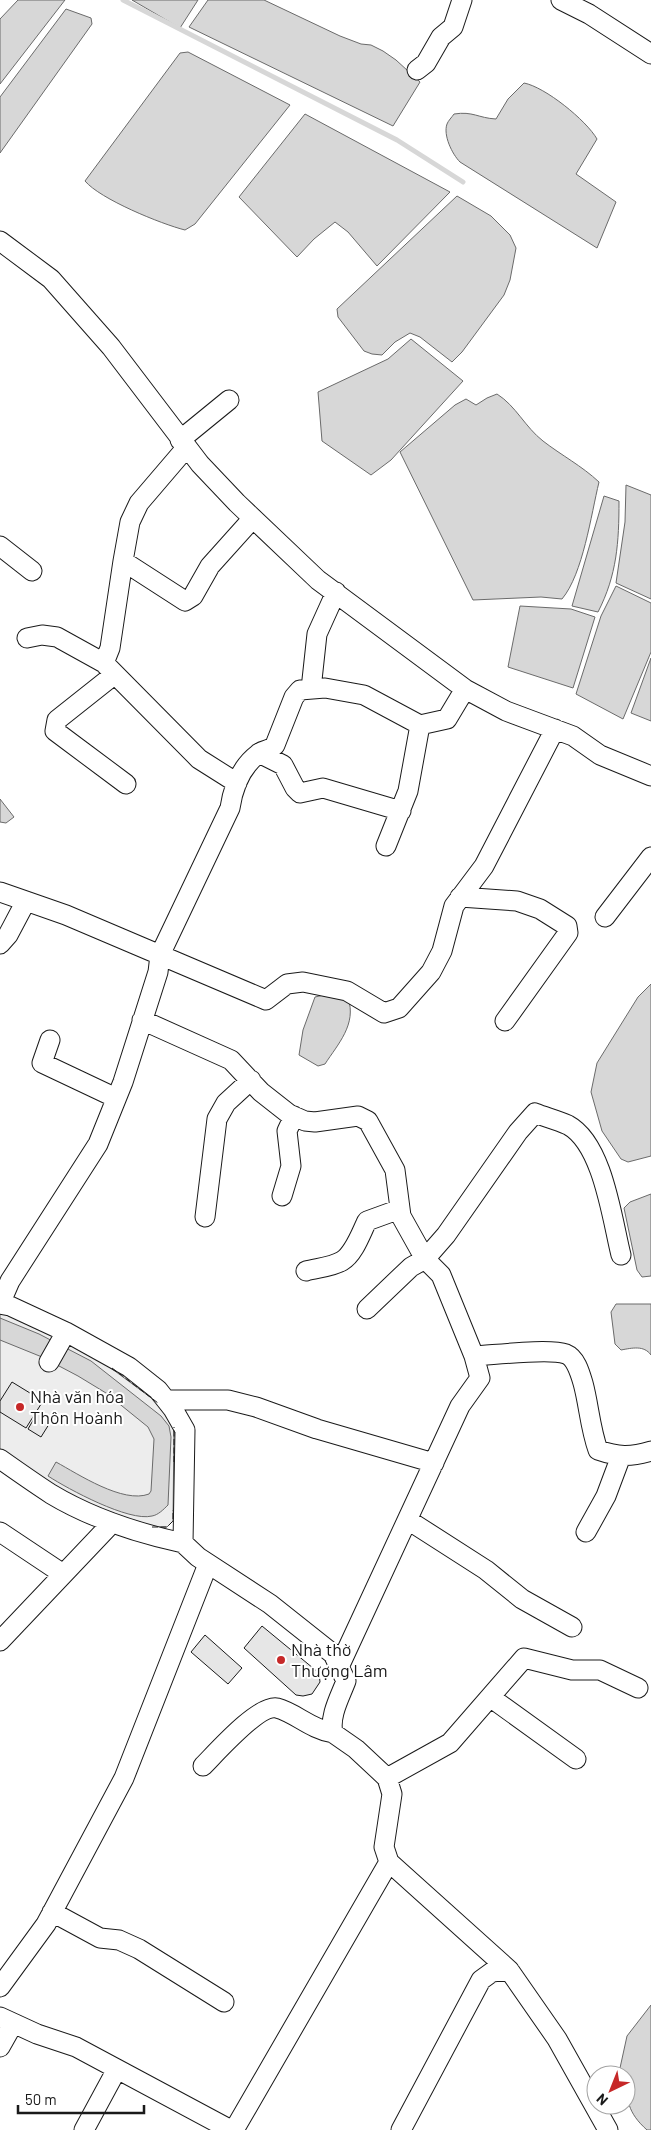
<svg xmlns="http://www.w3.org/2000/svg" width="651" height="2130" font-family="Barlow,sans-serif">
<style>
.built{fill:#ededed;stroke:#6a6a6a}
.water{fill:#d7d7d7;stroke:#6a6a6a}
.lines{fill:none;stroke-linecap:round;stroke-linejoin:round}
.stream{stroke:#d7d7d7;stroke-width:5}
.building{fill:#e6e6e6;stroke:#1a1a1a}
.minor-casing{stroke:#1a1a1a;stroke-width:21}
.minor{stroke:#fff;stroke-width:19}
.fence{stroke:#1a1a1a;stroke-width:1;stroke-dasharray:6 2.5;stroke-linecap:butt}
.poi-dot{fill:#c62828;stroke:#fff;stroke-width:2}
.labels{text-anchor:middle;stroke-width:4;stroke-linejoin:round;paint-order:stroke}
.poi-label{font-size:18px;fill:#1a1a1a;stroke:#fff;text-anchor:start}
</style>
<rect width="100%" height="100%" fill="#fff"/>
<path class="built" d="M0,1312L7,1313L96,1357L158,1403L174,1425L173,1521L167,1527H152L111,1517L41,1481L0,1454Z"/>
<path class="water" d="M18,0H65L0,84V19Z
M132,0H198L180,28Z
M208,0H264L340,36L361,44L371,45L383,51L396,60L420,82L393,126L189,27Z
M66,9L91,18L92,24L0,153V97Z
M188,52L290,105L195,224L185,230C161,224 100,199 85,181L180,53Z
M524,83C545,87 586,120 597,139L576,174L616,202L597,248L460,162C452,154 443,135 447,124C448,121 452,117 454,114C473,111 478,118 496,119L508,99Z
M305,114L450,192L377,266L348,232L335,222L314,239L297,257L239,197Z
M457,196L491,216L510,235L516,248L510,280L504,295L462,352L452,362L420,337L410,333L395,342L382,355L372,354L364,351L338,317L337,309Z
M411,339L463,381L391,460L371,475L322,441L318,392L388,359Z
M497,394C516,406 525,427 543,441C561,455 582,466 599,482C591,515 583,574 562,599L541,597L473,600L400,452L455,405L466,399L476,405L487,398Z
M626,485L651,495V599L616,583L625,522Z
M604,496L619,501C619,542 617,575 598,612L572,606Z
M616,586L651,603V652L623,719L576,694L601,616Z
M520,606L571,609L595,617L573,688L508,667Z
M651,658V721L631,713Z
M0,799L14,817L6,823L0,822Z
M651,984V1156L628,1162L621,1159L602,1131L591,1092L597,1063L638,997Z
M328,994L348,998C357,1024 338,1044 325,1064L318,1066L299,1055L303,1030L315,997Z
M651,1194V1276L642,1277L637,1270L624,1208L630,1202Z
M616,1304H651V1355C644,1345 632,1348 621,1350L615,1344L611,1312Z
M0,1318L39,1334L91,1361L161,1416L169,1426L171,1437L168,1505C163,1510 158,1515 152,1516C129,1522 68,1489 48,1476L56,1462C78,1474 123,1504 149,1494L151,1491L154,1439L148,1427L106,1393L78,1376L42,1357L0,1340Z
M651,2005V2130H647C628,2113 626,2100 626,2075H622L620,2068L627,2036Z"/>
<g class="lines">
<path class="stream" d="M123,0L397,140L463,182"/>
</g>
<path class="building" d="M12,1382L43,1401L26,1428L0,1412V1401Z
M38,1412L51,1421L41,1437L28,1429Z
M262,1626L319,1673L320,1682L312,1694L303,1696L296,1695L244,1648Z
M205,1635L242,1668L228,1684L191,1652Z"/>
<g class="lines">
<g class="minor-casing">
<path id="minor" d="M561,0L589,14L651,54
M417,70L426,63L441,37L453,27L462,0
M0,241L51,279L111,347L200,464L237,503L318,580L465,689L506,711L573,736L600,755L651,776
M180,440L229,400
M0,546L32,571
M123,561L130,522L139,503L186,448
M27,638L42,635L57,637L104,663L199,759L237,783
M104,663L110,648L123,561L185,601L193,596L210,566L253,518
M115,674L57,720L55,731L126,784
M311,689L317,634L336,592
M259,753L283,765L295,788L300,793L323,788L401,811
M386,846L408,791L420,725
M0,892L66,915L266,1000L287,984L303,982L347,991L384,1013L399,1008L431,972L442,951L454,906L484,866L555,729
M460,897L517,901L540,909L567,926L568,933L505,1021
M605,917L651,857
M0,944L8,935L26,901
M142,1020L231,1060L261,1092L289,1114L305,1121L315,1122L358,1116L368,1121L395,1170L401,1216L425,1259L441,1275L474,1356L480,1378L460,1406L339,1667
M50,1040L42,1063L116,1098
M282,1196L291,1166L287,1131L294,1116
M205,1217L217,1119L226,1103L251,1080
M306,1271C317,1268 332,1267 342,1261C354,1254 361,1233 367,1221L400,1209
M0,1304L10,1306L66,1332L129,1367L158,1390L173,1409L185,1430L183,1543L198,1557L270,1604L333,1654L346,1681C340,1697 329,1716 333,1733L356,1749L387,1778L392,1794L384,1847L389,1862L509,1970L557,2039L608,2130
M0,1304L10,1281L98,1144L123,1082L158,972L160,955L230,808C233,788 241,767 258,754C264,749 268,752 275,745L294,697L300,690L325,688L364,695L420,725L447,719L465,689
M367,1309L411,1267L425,1259L446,1235L518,1132L535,1113C545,1117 557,1120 568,1125C603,1144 612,1219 621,1255
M474,1356C494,1355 549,1348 566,1354C576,1358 580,1373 583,1383C589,1405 590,1428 598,1450C618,1457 631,1457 651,1451
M49,1362L66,1332
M166,1400H228L256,1407L317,1429L434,1463
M0,1459C17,1471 34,1483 51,1494C91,1518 137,1533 183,1543
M408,1520L486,1570L522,1599L572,1627
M0,1532L63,1574
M586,1532L606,1496L621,1456
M0,1641L112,1523
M490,1697L576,1759
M203,1766C216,1753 259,1704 277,1708C296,1713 310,1729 333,1733
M387,1778L450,1743L524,1658L572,1670H600L638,1688
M52,1912L100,1938L119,1940L139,1949L224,2002
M0,1987L46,1924L124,1778L208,1564
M0,2017L37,2034L76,2047L231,2130
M0,2047L13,2024
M84,2130L117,2069
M234,2130L389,1862
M401,2130L481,1980L492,1972L509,1970"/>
</g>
<use href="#minor" class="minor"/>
<path class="fence" d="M112,1368L158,1403
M174,1462V1427
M152,1527H167L173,1521V1510"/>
</g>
<g class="poi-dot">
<circle cx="20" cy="1407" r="5"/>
<circle cx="281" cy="1660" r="5"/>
</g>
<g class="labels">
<g class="poi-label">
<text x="30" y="1403">Nhà văn hóa<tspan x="30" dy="21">Thôn Hoành</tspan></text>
<text x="291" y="1656">Nhà thờ<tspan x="291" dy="21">Thượng Lâm</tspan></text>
</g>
</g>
<g transform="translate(611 2090) rotate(223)"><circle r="24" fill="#ffffff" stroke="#a3a3a3"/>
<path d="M0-4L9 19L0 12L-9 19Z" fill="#c62828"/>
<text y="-8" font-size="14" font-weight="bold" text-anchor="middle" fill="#1a1a1a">N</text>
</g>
<path d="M18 2105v8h126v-8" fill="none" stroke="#1a1a1a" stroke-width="2.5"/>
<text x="25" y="2105" font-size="15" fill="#1a1a1a" stroke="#ffffff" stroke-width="4" paint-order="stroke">50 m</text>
</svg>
